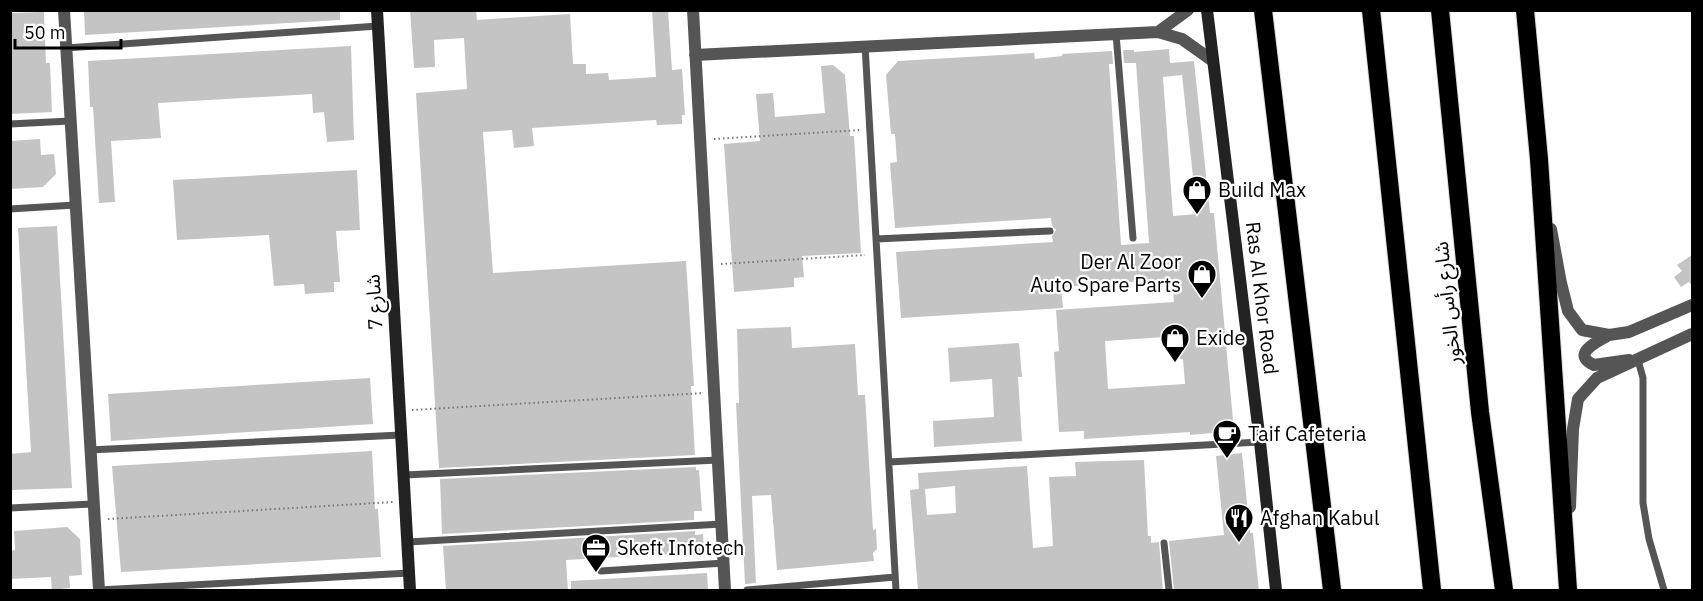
<svg xmlns="http://www.w3.org/2000/svg" width="1703" height="601" font-family="'IBM Plex Sans','Noto Sans Arabic',sans-serif">
<style>
.building{fill:#c4c4c4;fill-rule:evenodd}
.lines{fill:none;stroke-linecap:round;stroke-linejoin:round}
.highway-casing{stroke:#dbdbdb;stroke-width:20}
.path{stroke:#777;stroke-width:2;stroke-dasharray:1.5 3;stroke-linecap:butt}
.lane{stroke:#555;stroke-width:7}
.street{stroke:#555;stroke-width:12}
.secondary{stroke:#222;stroke-width:12}
.highway{stroke:#000;stroke-width:18}
.labels{text-anchor:middle;stroke-width:4.5;stroke-linejoin:round;paint-order:stroke}
.poi-label{font-size:20px;fill:#000;stroke:#fff;text-anchor:start}
.street-label{font-size:20px;fill:#000;stroke:#fff}
</style>
<rect width="100%" height="100%" fill="#fff"/>
<path class="building" d="M84,10H340V20L85,35Z
M410,10H476L477,20L570,14L573,64H586V74L608,73L609,80L656,77L652,10H668L672,70L682,69L685,115H682V124L657,125L656,120L532,128L534,146L514,148L512,130L483,132L493,273L686,261L694,386H691L695,455L439,468L416,93L467,89L464,38L434,40L435,67L414,68Z
M44,12L46,63H50L52,112L10,114V13Z
M351,46L354,140L327,142L324,112L313,113L312,94L158,103L161,138L111,141L115,202L99,203L93,107H90L88,61Z
M1169,49L1170,63L1194,61L1210,213H1214L1234,431L1190,435V432L1084,439V431L1059,432L1054,352L1059,351L1056,310L1174,302L1172,279L1061,287L1063,308L901,318L896,252L1053,242L1052,236L1056,230L1052,226L1051,218L895,228L890,163L897,162L895,134H891L886,75L898,61L1034,53L1035,59L1062,56V54L1112,51L1113,64H1109L1121,245L1149,243L1136,63H1124L1123,50H1134V52ZM1182,75L1197,214L1173,216L1163,77ZM1165,337L1166,347L1179,346L1180,359H1183L1185,384L1108,389L1105,341Z
M833,65L845,75L850,136H854L861,253L802,256L804,277L794,278V287L734,292L724,144L760,141L756,94L773,93L775,117L825,113L821,66Z
M40,139L41,155L54,154L56,174L43,187L10,189V141Z
M357,170L360,230L336,231L340,282H334V292L305,294L304,284L274,286L269,235L177,240L173,180Z
M57,226L72,488L10,490V454L31,452L18,228Z
M1692,255V286L1689,282L1681,287L1674,277L1682,271L1677,265Z
M791,327L792,348L855,344L858,395H865L873,530L876,529L877,549L873,553L874,561L777,570L771,495L752,496L756,583L745,584L736,403H739L737,329Z
M1019,343L1022,377H1018L1022,441L934,447L933,421L994,417L992,379L950,382L948,348Z
M370,378L373,424L111,441L108,394Z
M372,451L375,509H378L381,557L121,572L112,466Z
M1242,453L1250,533H1253L1259,591H1174L1169,541L1224,535L1216,456Z
M1144,460L1148,536H1151V543L1159,542L1163,591H918L910,490L919,489L918,473L1027,466L1033,548L1053,546L1049,477L1076,476L1075,462ZM955,486L956,513L927,515L925,489Z
M696,467V470H699L702,511H694V520L442,534L440,479Z
M67,527L80,539L82,575L69,576L70,588L52,590L51,577L10,579V551L15,550L14,531Z
M695,531V535L703,534L704,552L566,560L568,591H446L443,546Z
M707,573L708,589L571,591V581Z"/>
<g class="lines">
<g class="highway-casing">
<path id="highway" d="M1263,10L1332,590
M1371,10L1432,590
M1440,10L1480,412L1504,590
M1525,10L1539,159L1568,590"/>
</g>
<path class="path" d="M714,139L861,130
M721,264L865,255
M412,410L703,393
M108,519L393,502"/>
<path class="lane" d="M1116,34L1133,238
M865,45L896,590
M66,48L378,26
M10,124L70,121
M10,209L75,205
M876,239L1050,231
M1638,360L1643,378V503L1649,539L1664,590
M89,450L401,435
M889,462L1260,442
M404,475L718,460
M10,508L92,504
M408,542L722,524
M1164,543L1169,590
M601,571L724,563
M99,590L409,573
M747,590L895,577"/>
<path class="street" d="M64,10L99,590
M693,10L725,590
M1158,32L1188,10
M695,55L1158,32L1182,39L1213,61
M1551,229L1561,283L1568,311L1582,330L1609,335L1629,332L1692,305
M1609,335C1598,341 1570,354 1594,365L1629,360
M1570,507L1573,429L1578,399L1597,378L1692,334"/>
<path class="secondary" d="M377,10L410,590
M1207,10L1260,442L1276,590"/>
<use href="#highway" class="highway"/>
</g>
<defs>
<g id="shop-pin" transform="scale(1.5)"><path d="M0 17L-7.5 6A9.5 9.5 0 1 1 7.5 6Z" fill="#000" stroke="#fff"/><path d="M-5-2.5h2.3a2.7 3.5 0 0 1 5.4 0H5L5.5 6h-11ZM-1.5-2.5h3a1.5 2.3 0 0 0-3 0Z" fill="#fff"/></g>
<g id="cafe-pin" transform="scale(1.5)"><path d="M0 17L-7.5 6A9.5 9.5 0 1 1 7.5 6Z" fill="#000" stroke="#fff"/><path d="M-5.5-4.5H6V0H3Q3 3.5 0 3.5H-2.5Q-5.5 3.5-5.5 0ZM3-3.2v2h1.7v-2ZM-6 4.5H4V6H-6Z" fill="#fff"/></g>
<g id="restaurant-pin" transform="scale(1.5)"><path d="M0 17L-7.5 6A9.5 9.5 0 1 1 7.5 6Z" fill="#000" stroke="#fff"/><path d="M-5-6h1v4h1v-4h1v4h1v-4h1v5L-1.5 .5V6h-2V.5L-5-1ZM5-6V6H3V1.5H1.5Q1.5-4 5-6Z" fill="#fff"/></g>
<g id="office-pin" transform="scale(1.5)"><path d="M0 17L-7.5 6A9.5 9.5 0 1 1 7.5 6Z" fill="#000" stroke="#fff"/><path d="M-6-3h4V-5.5h4V-3h4V5H-6ZM-1-4.5V-3h2v-1.5ZM-6 0V1H6V0Z" fill="#fff"/></g>
</defs>
<g fill-rule="evenodd">
<use href="#shop-pin" x="1197" y="190"/>
<use href="#shop-pin" x="1202" y="274"/>
<use href="#shop-pin" x="1175" y="338"/>
<use href="#cafe-pin" x="1227" y="434"/>
<use href="#restaurant-pin" x="1239" y="518"/>
<use href="#office-pin" x="596" y="548"/>
</g>
<g class="labels">
<g class="poi-label">
<text x="1218" y="197">Build Max</text>
<text x="1181" y="269" text-anchor="end">Der Al Zoor<tspan x="1181" dy="23">Auto Spare Parts</tspan></text>
<text x="1196" y="345">Exide</text>
<text x="1248" y="441">Taif Cafeteria</text>
<text x="1260" y="525">Afghan Kabul</text>
<text x="617" y="555">Skeft Infotech</text>
</g>
<g class="street-label">
<text transform="translate(1262 298) rotate(83)" y="7">Ras Al Khor Road</text>
<text transform="translate(374 302) rotate(-93)" y="7">شارع 7</text>
<text transform="translate(1447 303) rotate(-96)" y="7">شارع رأس الخور</text>
</g>
</g>
<rect width="1703" height="601" fill="none" stroke="#000000" stroke-width="24"/>
<path d="M15 39v9h106v-9" fill="none" stroke="#000000" stroke-width="3"/>
<text x="24" y="39" font-size="18" fill="#000000" stroke="#ffffff" stroke-width="4.5" paint-order="stroke">50 m</text>
</svg>
